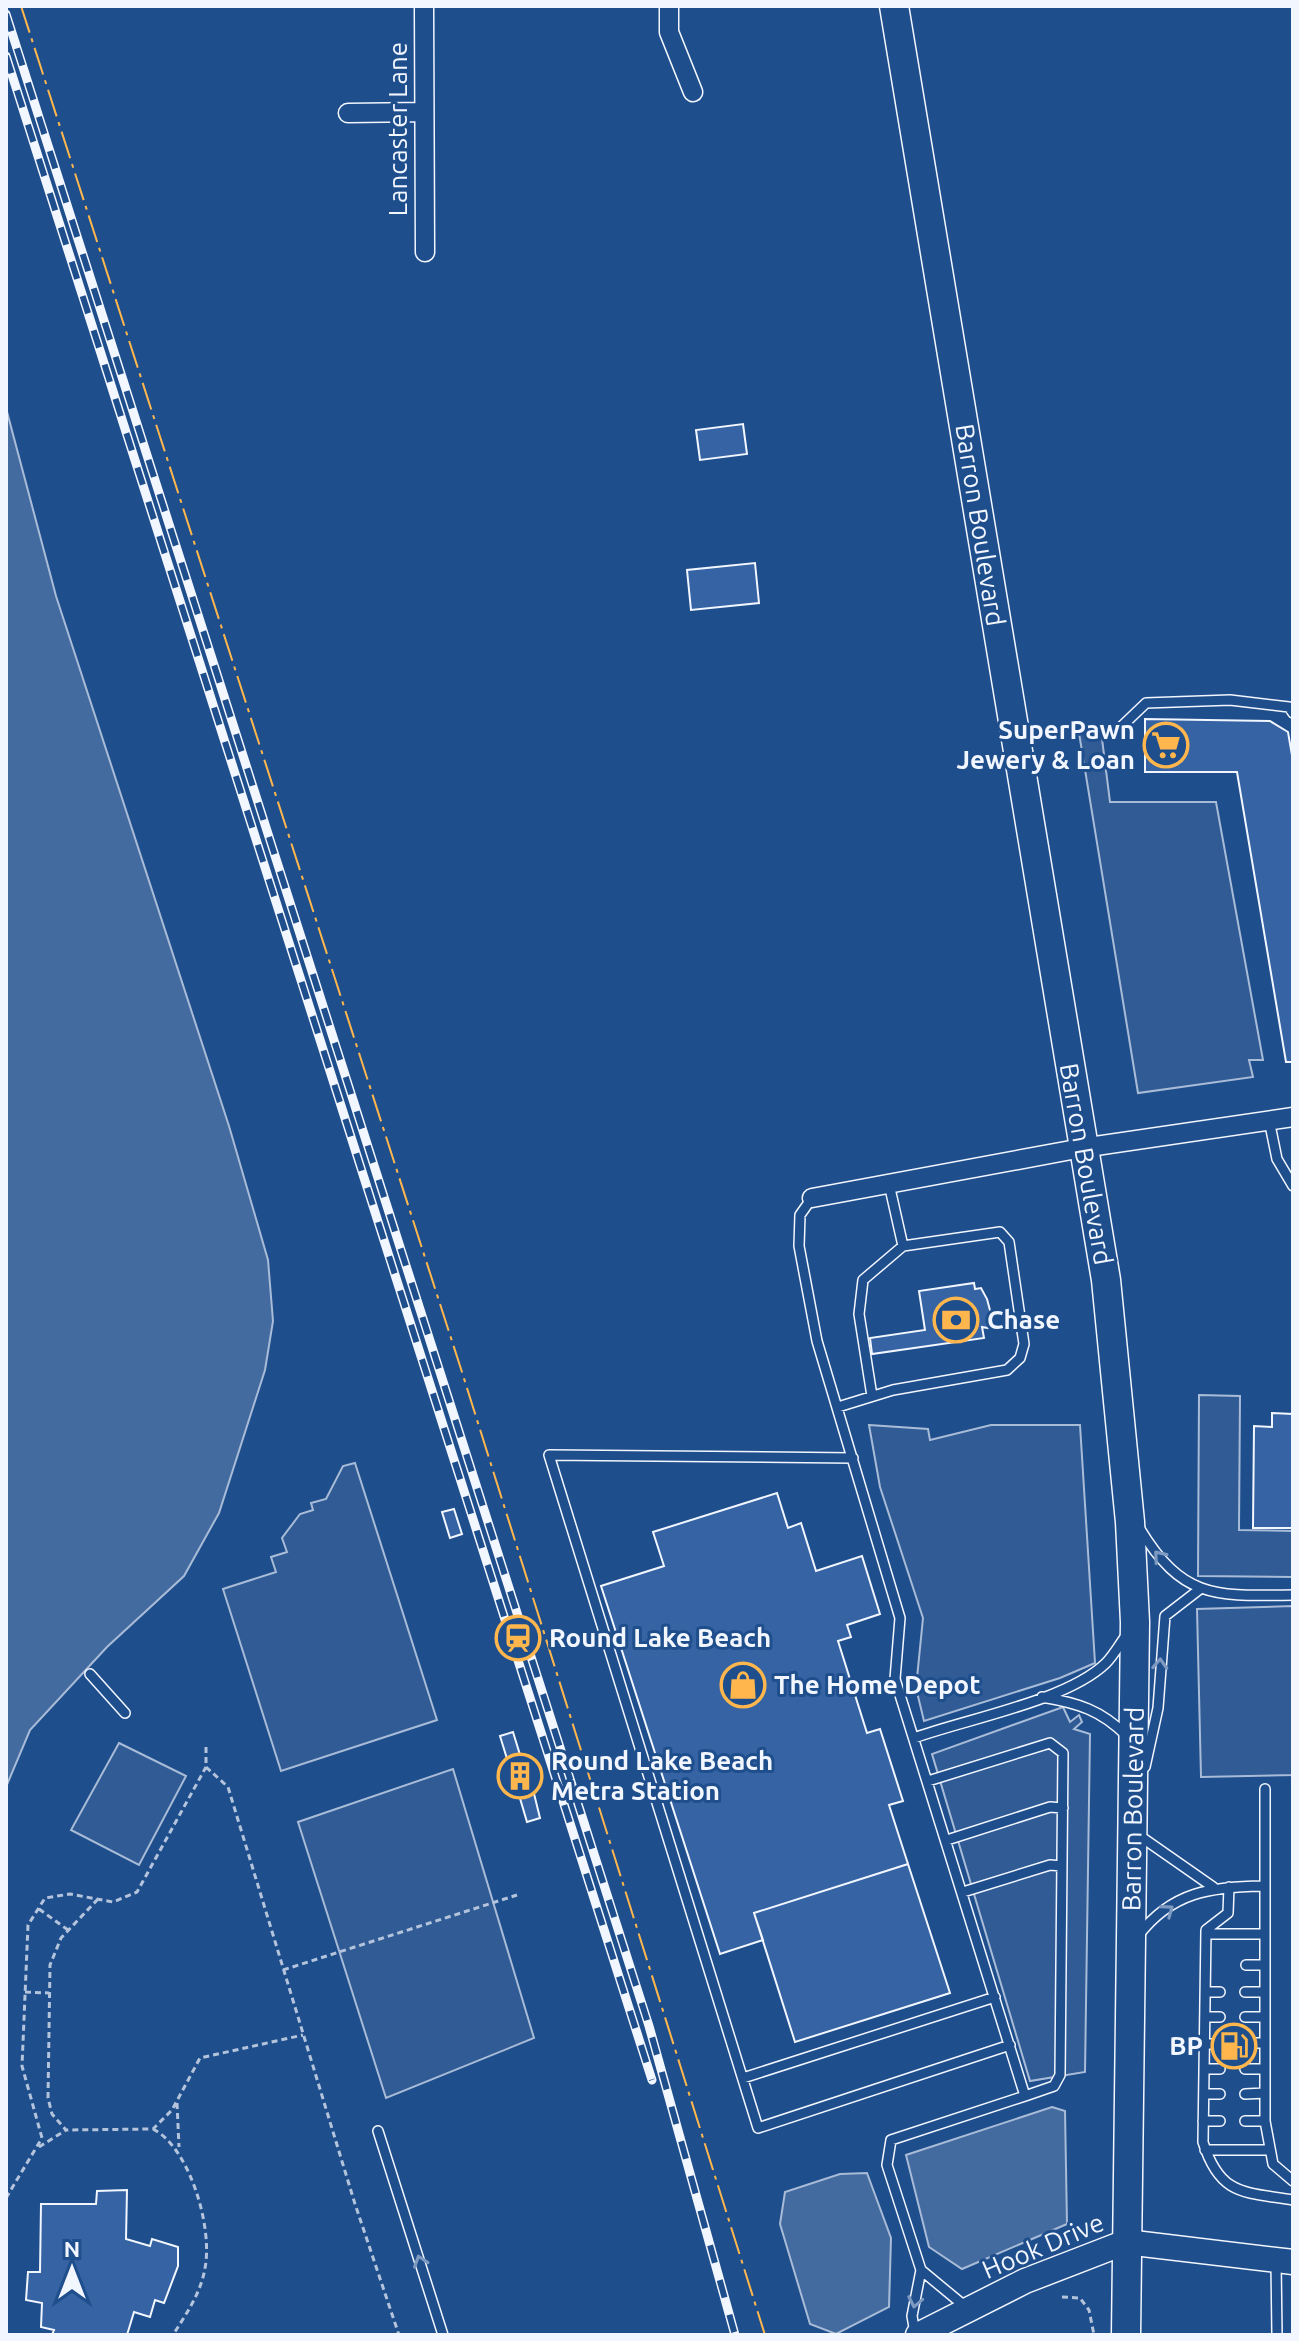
<svg xmlns="http://www.w3.org/2000/svg" width="1299" height="2341" font-family="Ubuntu,sans-serif">
<style>
.built{fill:#305b95;stroke:#a8bbd7;stroke-width:2}
.water{fill:#446ba0;stroke:#a8bbd7;stroke-width:2}
.building{fill:#3563a3;stroke:#f2f6ff;stroke-width:2}
.lines{fill:none;stroke-linecap:round;stroke-linejoin:round}
.lane-casing{stroke:#f2f6ff;stroke-width:12}
.street-casing{stroke:#f2f6ff;stroke-width:21}
.secondary-casing{stroke:#f2f6ff;stroke-width:27}
.primary-casing{stroke:#f2f6ff;stroke-width:31}
.path{stroke:#b3c4dc;stroke-width:3;stroke-dasharray:6 4;stroke-linecap:butt}
.lane{stroke:#1f4e8c;stroke-width:9}
.street{stroke:#1f4e8c;stroke-width:18}
.secondary{stroke:#1f4e8c;stroke-width:24}
.primary{stroke:#1f4e8c;stroke-width:28}
.rail-casing{stroke:#f2f6ff;stroke-width:9}
.rail{stroke:#1f4e8c;stroke-width:6;stroke-dasharray:18;stroke-linecap:butt}
.power{stroke:#ffb74d;stroke-width:2;stroke-dasharray:28 6 4 6;stroke-linecap:butt}
.oneway{stroke:#7e9ac0}
.labels{text-anchor:middle;stroke-width:6;stroke-linejoin:round;paint-order:stroke}
.street-label{font-size:26px;fill:#f2f6ff;stroke:#1f4e8c}
.poi-label{font-size:26px;font-weight:bold;fill:#f2f6ff;stroke:#1f4e8c;text-anchor:start}
</style>
<rect width="100%" height="100%" fill="#1f4e8c"/>
<path class="built" d="M1101,731L1110,802H1216L1263,1060H1249L1253,1077L1138,1093L1079,733Z
M1199,1395L1240,1396L1239,1530L1293,1531V1577L1198,1576Z
M869,1425L928,1429L930,1440L991,1425H1080L1095,1663L1060,1678L924,1721L916,1688L923,1618L880,1487Z
M355,1463L437,1720L281,1771L223,1589L276,1572L271,1557L287,1552L282,1538L300,1514L313,1510L311,1503L326,1499L343,1466Z
M1293,1606V1775L1201,1777L1197,1609Z
M1063,1707L1070,1722L1079,1715L1082,1722L1074,1729L1090,1734L1085,2072L1030,2081L932,1754Z
M119,1743L186,1776L139,1865L71,1830Z
M453,1769L534,2038L386,2098L298,1822Z"/>
<path class="water" d="M6,408L56,596L229,1126L268,1260L273,1321L265,1370L219,1513L184,1576L107,1647L30,1730L6,1787Z
M1052,2107L1065,2111L1067,2224L962,2269L929,2247L906,2155Z
M867,2173L891,2238L889,2307L836,2334L810,2324L780,2224L785,2192L840,2174Z"/>
<path class="building" d="M743,424L747,454L700,460L696,430Z
M755,563L759,603L691,610L687,570Z
M1145,719L1270,721L1288,732L1293,761V1062H1286L1237,772H1145Z
M974,1283L975,1289L981,1288L987,1299L991,1314L988,1328L982,1327L984,1338L872,1354L870,1338L925,1330L919,1291Z
M1272,1413L1293,1414V1528H1253L1254,1426L1272,1427Z
M777,1493L788,1528L801,1523L816,1571L862,1556L880,1614L847,1625L851,1637L838,1641L867,1733L880,1729L903,1801L889,1805L908,1864L754,1913L763,1940L720,1954L601,1586L664,1566L653,1532Z
M454,1509L462,1534L450,1538L442,1512Z
M513,1732L521,1758L525,1757L540,1818L527,1822L519,1795L514,1796L504,1763L508,1762L500,1736Z
M908,1864L950,1993L795,2042L754,1913Z
M127,2190L126,2239L150,2246L152,2239L178,2247V2266L164,2303L155,2300L150,2317L134,2312L127,2335H52L54,2330L41,2327L42,2303L26,2300L28,2272H40L41,2204H96L97,2191Z"/>
<g class="lines">
<g class="lane-casing">
<path id="lane" d="M1122,726L1146,703L1230,700L1289,707L1293,713
M1269,1120L1277,1159L1293,1186
M889,1184L903,1246
M812,1198L800,1215L799,1246L817,1341L900,1618L895,1679L1025,2096L891,2140L887,2165L921,2270L912,2316L915,2333
M838,1407L893,1390L1007,1370L1020,1358L1024,1344L1009,1242L1000,1232L903,1246L863,1280L859,1314L872,1396
M853,1458L549,1455L758,2128L1010,2045
M1140,1529C1183,1600 1217,1596 1293,1595
M90,1674L125,1713
M1042,1697C1078,1703 1101,1710 1127,1736
M914,1738C966,1719 1067,1701 1106,1663C1114,1655 1121,1642 1128,1633
M1145,1767L1158,1708L1165,1616L1200,1589
M928,1781L1050,1743L1063,1753L1060,2075L1054,2086L1025,2096
M1265,1789V2121L1273,2164L1293,2181
M1137,1834L1213,1887
M947,1840L1050,1807L1063,1808
M1229,1887L1228,1913L1206,1930L1203,2142C1220,2196 1244,2192 1293,2200
M963,1892L1050,1865L1062,1866
M1206,1934H1264
M1138,1936C1172,1891 1212,1887 1263,1886
M1246,1965H1264
M1205,1992H1220
M1245,1992H1264
M1205,2017H1220
M1245,2017H1264
M1244,2043H1264
M1204,2044H1219
M1204,2069H1220
M1245,2069H1264
M743,2078L995,1997
M1204,2094H1220
M1245,2094L1265,2093
M1203,2121H1220
M1245,2121H1265
M378,2131L443,2335
M1205,2150H1270
M1276,2262L1277,2335
M921,2270L967,2308"/>
</g>
<g class="street-casing">
<path id="street" d="M424,6L425,252
M669,6V32L693,92
M348,113L424,112
M812,1198L1082,1148L1293,1117"/>
</g>
<g class="secondary-casing">
<path id="secondary" d="M918,2335L1025,2281L1126,2242L1293,2262"/>
</g>
<g class="primary-casing">
<path id="primary" d="M894,6L1106,1280L1130,1522L1135,1622L1126,2335"/>
</g>
<path class="path" d="M206,1747V1767L228,1787L355,2204L399,2335
M98,1899L61,1938L50,1965L48,2098L52,2114L66,2130L153,2129L172,2110L200,2058L303,2035
M39,1909L68,1930
M283,1970L517,1895
M25,1992L49,1993
M177,2103L179,2147
M153,2129C190,2148 213,2228 205,2268C201,2293 186,2314 173,2335
M39,2147L66,2130
M6,2198L42,2138L22,2066L28,1925L45,1898L70,1894L113,1902L137,1892L206,1767
M1062,2297L1080,2298L1089,2310L1094,2335"/>
<use href="#lane" class="lane"/>
<use href="#street" class="street"/>
<use href="#secondary" class="secondary"/>
<use href="#primary" class="primary"/>
<g class="rail-casing">
<path id="rail" d="M6,14L649,2026L735,2335
M6,56L652,2080"/>
</g>
<use href="#rail" class="rail"/>
<path class="power" d="M21,6L461,1369L765,2335"/>
</g>
<defs><path id="oneway-chevron" d="M-2-3.5L2.5 0L-2 3.5" fill="none" stroke-width="1.6" stroke-linecap="round" stroke-linejoin="round" transform="scale(2)"/></defs>
<g class="oneway">
<use href="#oneway-chevron" transform="translate(1159 1556) rotate(-130)"/>
<use href="#oneway-chevron" transform="translate(1160 1664) rotate(-87)"/>
<use href="#oneway-chevron" transform="translate(1168 1910) rotate(-36)"/>
<use href="#oneway-chevron" transform="translate(420 2261) rotate(-108)"/>
<use href="#oneway-chevron" transform="translate(915 2302) rotate(101)"/>
</g>
<defs>
<g id="supermarket-ring" transform="scale(2.3)"><circle r="9.5" fill="#1f4e8c" stroke="#ffb74d" stroke-width="1.5"/><path d="M-6-5.5h2.5l.6 2H6L4.5 2H-2.5L-4.4-4H-6ZM-1.5 3.2a1.3 1.3 0 1 0 .1 0ZM3 3.2a1.3 1.3 0 1 0 .1 0Z" fill="#ffb74d"/></g>
<g id="bank-ring" transform="scale(2.3)"><circle r="9.5" fill="#1f4e8c" stroke="#ffb74d" stroke-width="1.5"/><path d="M-6-4H6V4H-6ZM0-2.3a2.3 2.3 0 1 0 0 4.6a2.3 2.3 0 1 0 0-4.6Z" fill="#ffb74d"/></g>
<g id="station-ring" transform="scale(2.3)"><circle r="9.5" fill="#1f4e8c" stroke="#ffb74d" stroke-width="1.5"/><path d="M-3-6H3Q5-6 5-4V2Q5 4 3 4L4.5 6H3L1.5 4h-3L-3 6H-4.5L-3 4Q-5 4-5 2V-4Q-5-6-3-6ZM-3.5-4v3h7v-3ZM-3.5 1v1.5H-2V1ZM2 1v1.5H3.5V1Z" fill="#ffb74d"/></g>
<g id="shop-ring" transform="scale(2.3)"><circle r="9.5" fill="#1f4e8c" stroke="#ffb74d" stroke-width="1.5"/><path d="M-5-2.5h2.3a2.7 3.5 0 0 1 5.4 0H5L5.5 6h-11ZM-1.5-2.5h3a1.5 2.3 0 0 0-3 0Z" fill="#ffb74d"/></g>
<g id="building-ring" transform="scale(2.3)"><circle r="9.5" fill="#1f4e8c" stroke="#ffb74d" stroke-width="1.5"/><path d="M-4-6H4V6H1V3H-1V6H-4ZM-2.5-4.3h1.7v1.8h-1.7ZM.8-4.3h1.7v1.8H.8ZM-2.5-1h1.7V.8h-1.7ZM.8-1h1.7V.8H.8Z" fill="#ffb74d"/></g>
<g id="fuel-ring" transform="scale(2.3)"><circle r="9.5" fill="#1f4e8c" stroke="#ffb74d" stroke-width="1.5"/><path d="M-5.5-6h7V0h2V4h1.3V-2.5L3-4.5l.8-.8L6-3V5H2.5V1h-1V6h-7ZM-4.2-4.7v3.2H.2V-4.7Z" fill="#ffb74d"/></g>
</defs>
<g fill-rule="evenodd">
<use href="#supermarket-ring" x="1166" y="745"/>
<use href="#bank-ring" x="956" y="1320"/>
<use href="#station-ring" x="518" y="1638"/>
<use href="#shop-ring" x="743" y="1685"/>
<use href="#building-ring" x="520" y="1776"/>
<use href="#fuel-ring" x="1234" y="2046"/>
</g>
<g class="labels">
<g class="street-label">
<text transform="translate(398 129) rotate(-90)" y="9">Lancaster Lane</text>
<text transform="translate(980 525) rotate(81)" y="9">Barron Boulevard</text>
<text transform="translate(1086 1164) rotate(80)" y="9">Barron Boulevard</text>
<text transform="translate(1133 1809) rotate(-89)" y="9">Barron Boulevard</text>
<text transform="translate(1043 2246) rotate(-23)" y="9">Hook Drive</text>
</g>
<g class="poi-label">
<text x="1135" y="739" text-anchor="end">SuperPawn<tspan x="1135" dy="30">Jewery &amp; Loan</tspan></text>
<text x="987" y="1329">Chase</text>
<text x="549" y="1647">Round Lake Beach</text>
<text x="774" y="1694">The Home Depot</text>
<text x="551" y="1770">Round Lake Beach<tspan x="551" dy="30">Metra Station</tspan></text>
<text x="1203" y="2055" text-anchor="end">BP</text>
</g>
</g>
<rect width="1299" height="2341" fill="none" stroke="#f2f6ff" stroke-width="16"/>
<g transform="translate(72 2269)" stroke="#1f4e8c" stroke-width="6" paint-order="stroke">
<path d="M0-6L14 30L0 20L-14 30Z" fill="#f2f6ff"/>
<text y="-12" font-size="22" font-weight="bold" text-anchor="middle" fill="#f2f6ff">N</text>
</g>
</svg>
